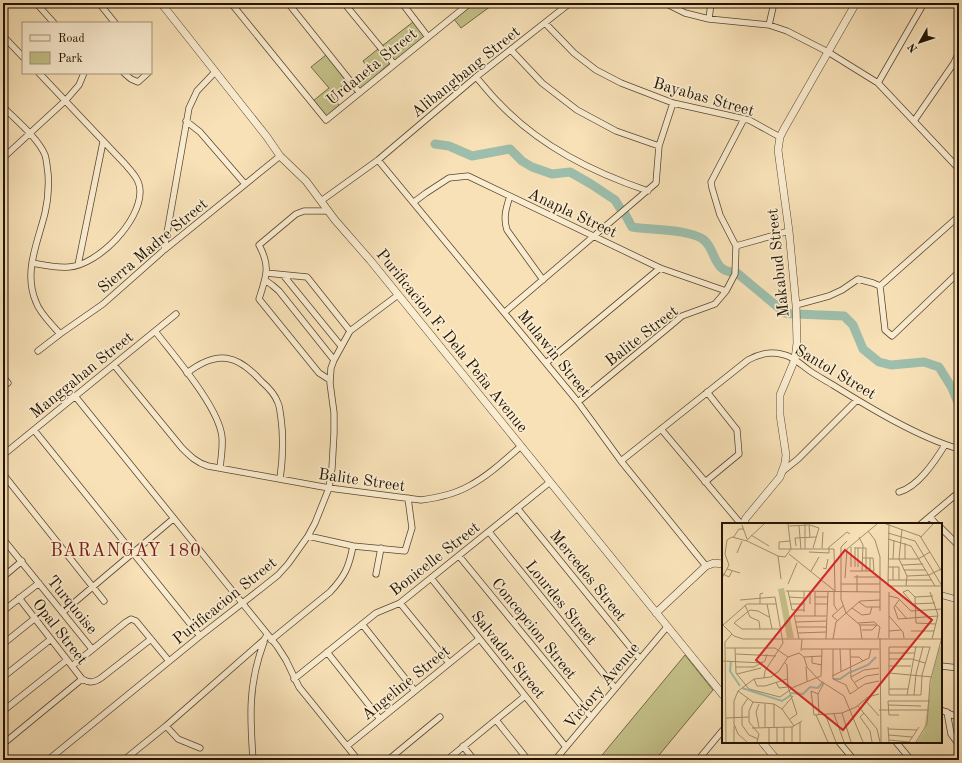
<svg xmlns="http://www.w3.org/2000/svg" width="962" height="763" font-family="'Old Standard TT',serif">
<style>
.green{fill:#c4c189;stroke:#736a44}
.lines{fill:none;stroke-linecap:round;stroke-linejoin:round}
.river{stroke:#9dbeac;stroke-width:9}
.minor-casing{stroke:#58462e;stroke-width:7}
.tertiary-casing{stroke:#58462e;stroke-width:8}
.minor{stroke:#faecd0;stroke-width:5.5}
.tertiary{stroke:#faecd0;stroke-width:7}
.labels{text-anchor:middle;stroke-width:3.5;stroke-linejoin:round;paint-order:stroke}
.street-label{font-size:16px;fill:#221300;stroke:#faecd0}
.quarter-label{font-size:18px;letter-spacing:1px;fill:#7a1f14;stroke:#faecd0}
.inset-river{fill:none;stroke:#9dbeac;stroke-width:2}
.inset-road{fill:none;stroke:#a28f6e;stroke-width:1}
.view{fill:#d62828;fill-opacity:0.15;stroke:#d62828;stroke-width:2}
.inset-edge{fill:none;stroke:#221300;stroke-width:2}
</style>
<rect width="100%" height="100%" fill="#f8e1b7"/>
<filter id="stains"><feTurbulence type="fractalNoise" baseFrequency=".005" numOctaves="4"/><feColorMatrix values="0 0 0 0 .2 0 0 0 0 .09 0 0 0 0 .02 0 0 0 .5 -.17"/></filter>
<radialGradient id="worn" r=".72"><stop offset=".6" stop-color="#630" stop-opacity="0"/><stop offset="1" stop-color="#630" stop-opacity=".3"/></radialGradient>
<path class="green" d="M475,3H489L491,6L461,28L454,19Z
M413,22L426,36L395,61L382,46Z
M378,49L390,63L360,90L352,81L368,68L363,61Z
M326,55L347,82L331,95L339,105L326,117L313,101L329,88L311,67Z
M685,655L713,690L655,760H598Z"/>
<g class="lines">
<path class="river" d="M435,144L449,146L472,156L510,149L522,161L532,167L552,174L570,172L591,184L615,200L620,208
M625,214L632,227C650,230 691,229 704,240C716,250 713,272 734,272
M737,273L785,313L793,314
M797,314L844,316L853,325L863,349L879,362L891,365L924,362L939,367L952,388L959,405"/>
<g class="minor-casing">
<path id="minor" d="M36,3L54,23
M99,3L115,23
M231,3L326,120L470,3
M288,3L359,92
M344,3L394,64
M402,3L428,37
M665,3L685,13L709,19L769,25L787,31L828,52L878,83L959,169
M709,19L711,3
M545,23L574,53L596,70L621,83L673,103L749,120L780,137
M769,25L774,3
M3,36L23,57
M511,50L542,83L577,110L616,131L659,146
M124,73L131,79L138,82L148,73
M476,77C484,86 491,95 499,103C540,146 592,172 648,191
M878,83L924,3
M3,107C16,120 38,138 45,155C47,161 47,168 48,173C49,187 48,200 45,213C38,242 23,272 36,302C40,314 52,324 60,334
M186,121L200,132L245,184
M914,121L954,63L959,52
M3,158L66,100L79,85L84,73
M378,160L578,402L621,461L706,566
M510,196C506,208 503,218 507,230L543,280
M321,201L378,160L476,77L570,3
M414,202L426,193L449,178L468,176L660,268L726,291
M327,211H304L296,214L259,245C271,267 266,277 259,299L319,373L330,380
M736,246L789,231
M164,250L189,108L197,91L215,72
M32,263C44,265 56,268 69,267C98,265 141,221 140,191C140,180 132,172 125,164L39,73
M78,265L103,142
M266,273L307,277L350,331
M284,276L341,346
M265,280L272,285L279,291L334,360
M880,286L885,330L892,336L959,272
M796,305L829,296L842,290L858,279L873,283L880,286L959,216
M505,312L656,183L659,146L673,103
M155,331C174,356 219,407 222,437C223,447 221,458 220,468
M38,351L60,334L103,304L164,250L280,156
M546,363L660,268
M114,365L182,448C190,456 197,463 208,466L329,488L421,500C436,498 455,494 469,486C488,476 505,460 521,446
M187,373C217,350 237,354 261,381C268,387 275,394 278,403C280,407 280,413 281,418C284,440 283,457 280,479
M3,377L8,383L3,386
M75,396L277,646L286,660L299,687L358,760
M578,402L669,327L682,316L715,304L726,291L735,274L736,246L720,215L712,188L711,182L744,119
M661,429L741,524
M34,430L200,636
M3,455L176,314
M621,461L748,360C759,354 769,351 781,354C793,356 800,364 810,371C817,376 825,380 833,385C870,408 918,437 959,449
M783,471L798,459L857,400
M3,474L104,601
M705,482L739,454L737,430L707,392
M899,492C918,487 935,461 945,445
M518,509L640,659
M930,517L936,524
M921,524L959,492
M941,528L959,546
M489,532L615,688
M308,536L353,546L405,551L412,528L408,498
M3,539L92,649
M459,556L591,717
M376,574L381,548
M3,577L22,561
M431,578L566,747
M941,595L959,600
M19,598L82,679C89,683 94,683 101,678L151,639
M400,603L449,663
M3,611L39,583
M63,612L173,519
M362,624L415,691
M271,640L330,592C345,576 349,567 353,546
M3,644L34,619
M327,652L380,719
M72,666L126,622L131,619L136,621L169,661
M941,666L959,668
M3,677L51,639
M294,679L376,613L400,603L550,482
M941,710L959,718
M3,711L67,660
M947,712L951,734L959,745
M496,720L528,760
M166,726L178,739L200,748
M839,742L854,760
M896,742L911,760
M3,744L82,679
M347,746L479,639
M463,746L474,760
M48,760L200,636L263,587L278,575L288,564L308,536L315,523L329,488L332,468L334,433V413L330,383L331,368L334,360L350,331L398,295
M124,760L166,726L264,640L267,635
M253,760C250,717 248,684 264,642
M388,760L440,717
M447,760L525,696
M555,760L667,627
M698,760L723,730"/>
</g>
<g class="tertiary-casing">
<path id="tertiary" d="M161,3L267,137L280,156L306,181L335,220L370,260L723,695
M743,524L746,518L780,477L785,463L786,455L780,415V395L795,359L797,343L796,305L789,231L778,150L780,137L784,129L856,3
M656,613L706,566L714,563L723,564
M762,742L777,760"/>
</g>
<use href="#minor" class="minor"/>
<use href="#tertiary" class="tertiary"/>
</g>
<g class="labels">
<g class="street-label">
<text transform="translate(371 66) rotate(-39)" y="6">Urdaneta Street</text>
<text transform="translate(465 71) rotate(-39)" y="6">Alibangbang Street</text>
<text transform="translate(704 96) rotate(16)" y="6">Bayabas Street</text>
<text transform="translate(573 212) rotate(25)" y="6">Anapla Street</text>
<text transform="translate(152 245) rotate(-40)" y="6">Sierra Madre Street</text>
<text transform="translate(777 263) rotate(-96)" y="6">Makabud Street</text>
<text transform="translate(641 335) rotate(-38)" y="6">Balite Street</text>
<text transform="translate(453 340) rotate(51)" y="6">Purificacion F. Dela Peña Avenue</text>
<text transform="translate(555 353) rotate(51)" y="6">Mulawin Street</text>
<text transform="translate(836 371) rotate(31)" y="6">Santol Street</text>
<text transform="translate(81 374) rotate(-39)" y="6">Manggahan Street</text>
<text transform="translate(362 479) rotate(8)" y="6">Balite Street</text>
<text transform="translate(434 558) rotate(-38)" y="6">Bonicelle Street</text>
<text transform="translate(589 575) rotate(51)" y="6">Mercedes Street</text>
<text transform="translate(224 600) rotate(-39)" y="6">Purificacion Street</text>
<text transform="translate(562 602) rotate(51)" y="6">Lourdes Street</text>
<text transform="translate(73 604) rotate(51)" y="6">Turquoise</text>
<text transform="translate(535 628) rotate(51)" y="6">Concepcion Street</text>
<text transform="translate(61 631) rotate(52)" y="6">Opal Street</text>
<text transform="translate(509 654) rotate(51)" y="6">Salvador Street</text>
<text transform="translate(405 682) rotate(-39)" y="6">Angeline Street</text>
<text transform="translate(601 685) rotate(-50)" y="6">Victory Avenue</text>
</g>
<g class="quarter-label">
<text x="126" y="556">BARANGAY 180</text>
</g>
</g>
<g transform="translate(722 523)">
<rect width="220" height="220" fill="#f8e1b7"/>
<path d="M62,65L72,115H65L56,66ZM217,124H220V219H195L202,208L209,159Z" fill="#c4c189"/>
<path class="inset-river" d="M9,138L8,148L18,163M129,149L146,142L154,134M111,156H118L128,149M20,165L60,178L69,172M69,170L81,171L88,164L96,165L101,159"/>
<path class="inset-road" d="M164,1L198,13L220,49M167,1L166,63H220M20,2L25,16M87,2L88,14M67,3L88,2L97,5L91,25M77,3L79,26M180,6L177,36L185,53L184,63M146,8L153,17L158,34V88M166,10L193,18L220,63M29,12L47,23M10,14L25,18L56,33L63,34L69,26L66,1M137,14L141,22L140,48M199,14L211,1M11,15L17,6H22M166,16L189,23L213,63M24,18L42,1M68,18L57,19V26H112M125,18L119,24V76L124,90L138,102L140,116M183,20V36M74,23L73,15L94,14M100,25L101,9M106,25L125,9L128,11M133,25H144V48M136,25V44M83,26V1M112,26L113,68M87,29L107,30V25M15,30L20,18M67,31L113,68M56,33L59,56M148,35V48M166,36H196L208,29M171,36L172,17M180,42L201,41M129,44V24M133,44V24M166,44H177V57M101,45L104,46L106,36M5,46L18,50M182,47H204M89,48L97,34M128,48H152L151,35H140M1,51L7,54L10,48M135,52V69M185,53L207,52L219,46M132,54H158M0,55L7,42L3,31L5,17L10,14M123,55L125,26L155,1M166,57H210M171,57V44M66,61L75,40M119,61H158M64,68L158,69M66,68L70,87H82M82,68V89M88,68V81M93,68V93M112,69V82L115,87M208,69L216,92L210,116M167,73L176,75L189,88L220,86M67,74L82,75M93,74H106M193,74L186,67L181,69L191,81L213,80M193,74L194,100L214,101M193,74L211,73M18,77L53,74L61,120L43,148L42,155M177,77L172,84L176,96L216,93M137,79L144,84H158M38,81V71L41,70M45,81L50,106M68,81H82M93,81H106M23,82L28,94L37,98L38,106M173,82L185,96M130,85L140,92L148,91L150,84M72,91L77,116M73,93H104M167,93L181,109L182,115M47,94L36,88L28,87L12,100L20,106H59M116,98L110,93L121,83M74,99L104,98M136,100L152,99L158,104L156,115M0,101L12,113L21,116H220M1,102L25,81H54M138,102H154M75,104H104M140,107H150L155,102M167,108L179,107M189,108H212M76,110L104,109M158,115L159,219M167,115V69M104,116L106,68M111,116L114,99L138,78L158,77M167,124H208L200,152L199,172H167ZM4,125H53L66,134M13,125L14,150L27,166L58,174L72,164L99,153L100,126M80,126H157M111,126V156L124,162L128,171M118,126L119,148M128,126L129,155L136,165M79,128L80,116M77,130L82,134L85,144L97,157L122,173L141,219M167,130H192M14,131L54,133M90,133V140L100,142M82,134L100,133M128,134H137L141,138M167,136H190L203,140M0,138L41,140M62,139L65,142L66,164L75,191L68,196M167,143H189M14,144H32L43,138L45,131M84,144L85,158M167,150L210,154M15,151L39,145M110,153L147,135L149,126M129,154L142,147L157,145M32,156L35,163H43L65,156M54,159L57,165L66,164M133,159L144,153L157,151M167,166H186M16,168L31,179L52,181L60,186L72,203M96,171L89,168L92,192L120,190L134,184L146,174L157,171M128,171L143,161L157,158M185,172L194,123M192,172L194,151L201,124M26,175L20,184V202L27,212L36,216M143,177L157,193M31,179L27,188V199L37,211L35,219M43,181V204M52,181V204M166,182L199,183M136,183L155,206L158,219M60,186L71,173M157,187H207M120,190L129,219M142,190L138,194L148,208L150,219M103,191L114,219M112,191L122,219M94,192L106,219M97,192L96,171L102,160M177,192H167L166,178H208M4,195L27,194M78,199V219M37,204L34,189L37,181M47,204V219M55,204V219M62,204V219M166,204L167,219M30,205L70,204L80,198M166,206L195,207M167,212L190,214M167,217L187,219M4,219L3,119L10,111M12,219V203M25,219L16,211L12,201V178L16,168L32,156L49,154L57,148L66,134L77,130M70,219V204M187,219L197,204M194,219L205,201L208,159L220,114"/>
<path class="view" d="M123,27L210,97L121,207L34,137Z"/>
<rect width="220" height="220" class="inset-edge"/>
</g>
<rect width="962" height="763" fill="none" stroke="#f8e1b7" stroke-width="16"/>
<rect x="4" y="4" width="954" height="755" fill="none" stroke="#221300" stroke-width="2"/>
<rect x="8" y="8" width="946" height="747" fill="none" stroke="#221300"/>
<rect x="22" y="22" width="130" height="52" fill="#faecd0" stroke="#a4957d"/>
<rect x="30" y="35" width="20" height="6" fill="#faecd0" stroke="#a4957d"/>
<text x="58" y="42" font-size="12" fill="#221300">Road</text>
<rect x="30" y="52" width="20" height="12" fill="#c4c189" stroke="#a4957d"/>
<text x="58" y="62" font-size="12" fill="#221300">Park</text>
<g transform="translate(920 42) rotate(231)" stroke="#faecd0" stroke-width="3" paint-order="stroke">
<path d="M0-3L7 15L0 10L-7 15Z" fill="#221300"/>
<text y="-6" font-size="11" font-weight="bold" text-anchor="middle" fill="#221300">N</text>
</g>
<rect width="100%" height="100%" filter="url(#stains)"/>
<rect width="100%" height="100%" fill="url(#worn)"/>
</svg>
